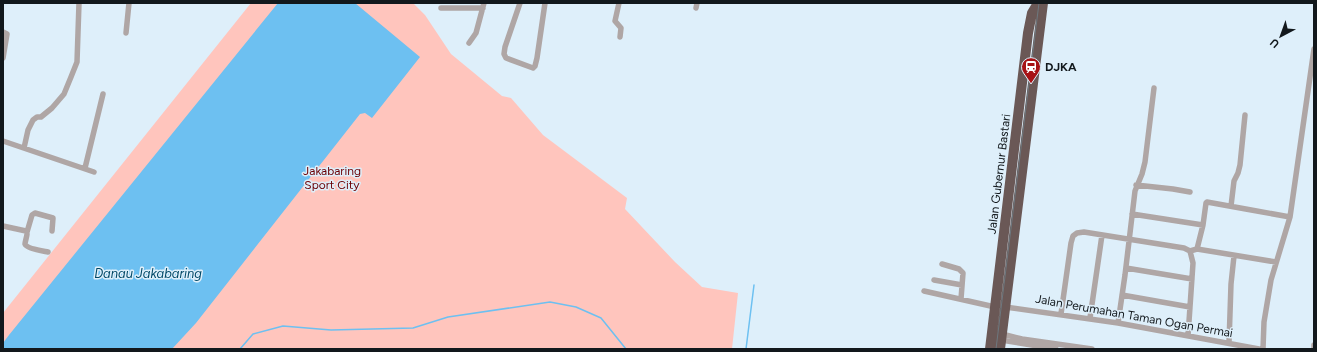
<svg xmlns="http://www.w3.org/2000/svg" width="1317" height="352" font-family="Figtree,sans-serif">
<style>
.green{fill:#ffc5bd}
.water{fill:#6dc0f1}
.lines{fill:none;stroke-linecap:round;stroke-linejoin:round}
.stream{stroke:#6dc0f1;stroke-width:1.5}
.street{stroke:#afa6a5;stroke-width:5.5}
.highway{stroke:#6a5856;stroke-width:10}
.tram{stroke:#6d787f;stroke-width:1}
.labels{text-anchor:middle;stroke-width:3;stroke-linejoin:round;paint-order:stroke}
.poi-label{font-size:12px;font-weight:bold;fill:#12181c;stroke:#deeffa;text-anchor:start}
.park-label{font-size:12px;fill:#6c0005;stroke:#deeffa}
.street-label{font-size:12px;fill:#12181c;stroke:#deeffa}
.water-label{font-size:13px;font-style:italic;fill:#004867;stroke:#deeffa}
</style>
<rect width="100%" height="100%" fill="#deeffa"/>
<path class="green" d="M251,3H413L425,15L451,54L502,96L511,98L543,135L627,198L625,209L675,262L702,287L738,293L732,349H3V313Z"/>
<path class="water" d="M278,3H355L420,57L372,118L365,113L360,114L196,323L172,349H3V343L9,335Z"/>
<g class="lines">
<path class="stream" d="M240,349L253,334L283,326L331,330L413,328L448,317L550,302L576,307L601,318L626,349
M746,349L754,285"/>
<path class="street" d="M520,3L505,47L504,54L506,58L533,68L535,66L537,58L545,3
M619,3L615,21L621,28L620,37
M441,8H483
M696,8L697,3
M3,32L7,34L3,58
M126,33L129,3
M469,43L476,33L484,3
M3,141L94,172
M24,148L28,130L33,120L37,117H41L52,108L64,94L71,77L77,62L79,3
M85,168L103,94
M1136,185L1173,189L1190,192
M1231,206L1234,181L1238,173L1240,165L1245,115
M1132,214L1203,225
M3,226L26,231L27,234C27,236 25,242 25,244C27,249 43,251 48,252
M27,232L32,215L35,213L53,218L52,231
M1197,249L1276,262
M1190,251L1197,249L1203,225L1206,203L1207,202C1235,207 1262,212 1290,217
M942,264L959,269L963,273L961,299
M1126,268L1192,279
M934,280L962,285
M924,291L995,307
M1122,295L1190,307
M1005,307L1118,323L1259,349
M1061,314L1071,243L1073,236L1077,233L1084,232L1184,248L1190,251L1193,263L1188,336
M1090,318L1102,235
M1118,323L1125,275L1135,191L1142,174L1145,162L1154,88
M1002,334L1022,339L1092,349
M1001,340L1056,349
M1229,343L1231,284L1234,256
M1263,349L1264,322L1271,280L1290,217L1314,49
M1314,349V345"/>
<path class="highway" d="M990,349L1028,33L1032,13L1038,3
M1000,349L1043,3"/>
<path class="tram" d="M996,349L1039,3"/>
</g>
<defs>
<g id="station-pin" transform="scale(1)"><path d="M0 17L-7.5 6A9.5 9.5 0 1 1 7.5 6Z" fill="#a71215" stroke="#deeffa"/><path d="M-3-6H3Q5-6 5-4V2Q5 4 3 4L4.5 6H3L1.5 4h-3L-3 6H-4.5L-3 4Q-5 4-5 2V-4Q-5-6-3-6ZM-3.5-4v3h7v-3ZM-3.5 1v1.5H-2V1ZM2 1v1.5H3.5V1Z" fill="#fff"/></g>
</defs>
<g fill-rule="evenodd">
<use href="#station-pin" x="1031" y="67"/>
</g>
<g class="labels">
<g class="poi-label">
<text x="1045" y="71">DJKA</text>
</g>
<g class="park-label">
<text x="332" y="175">Jakabaring<tspan x="332" dy="14">Sport City</tspan></text>
</g>
<g class="street-label">
<text transform="translate(999 174) rotate(-83)" y="4">Jalan Gubernur Bastari</text>
<text transform="translate(1134 316) rotate(10)" y="4">Jalan Perumahan Taman Ogan Permai</text>
</g>
<g class="water-label">
<text x="148" y="278">Danau Jakabaring</text>
</g>
</g>
<rect width="1317" height="352" fill="none" stroke="#12181c" stroke-width="8"/>
<g transform="translate(1281 36) rotate(221)" stroke="#deeffa" stroke-width="3" paint-order="stroke">
<path d="M0-3L7 15L0 10L-7 15Z" fill="#12181c"/>
<text y="-6" font-size="11" font-weight="bold" text-anchor="middle" fill="#12181c">U</text>
</g>
</svg>
